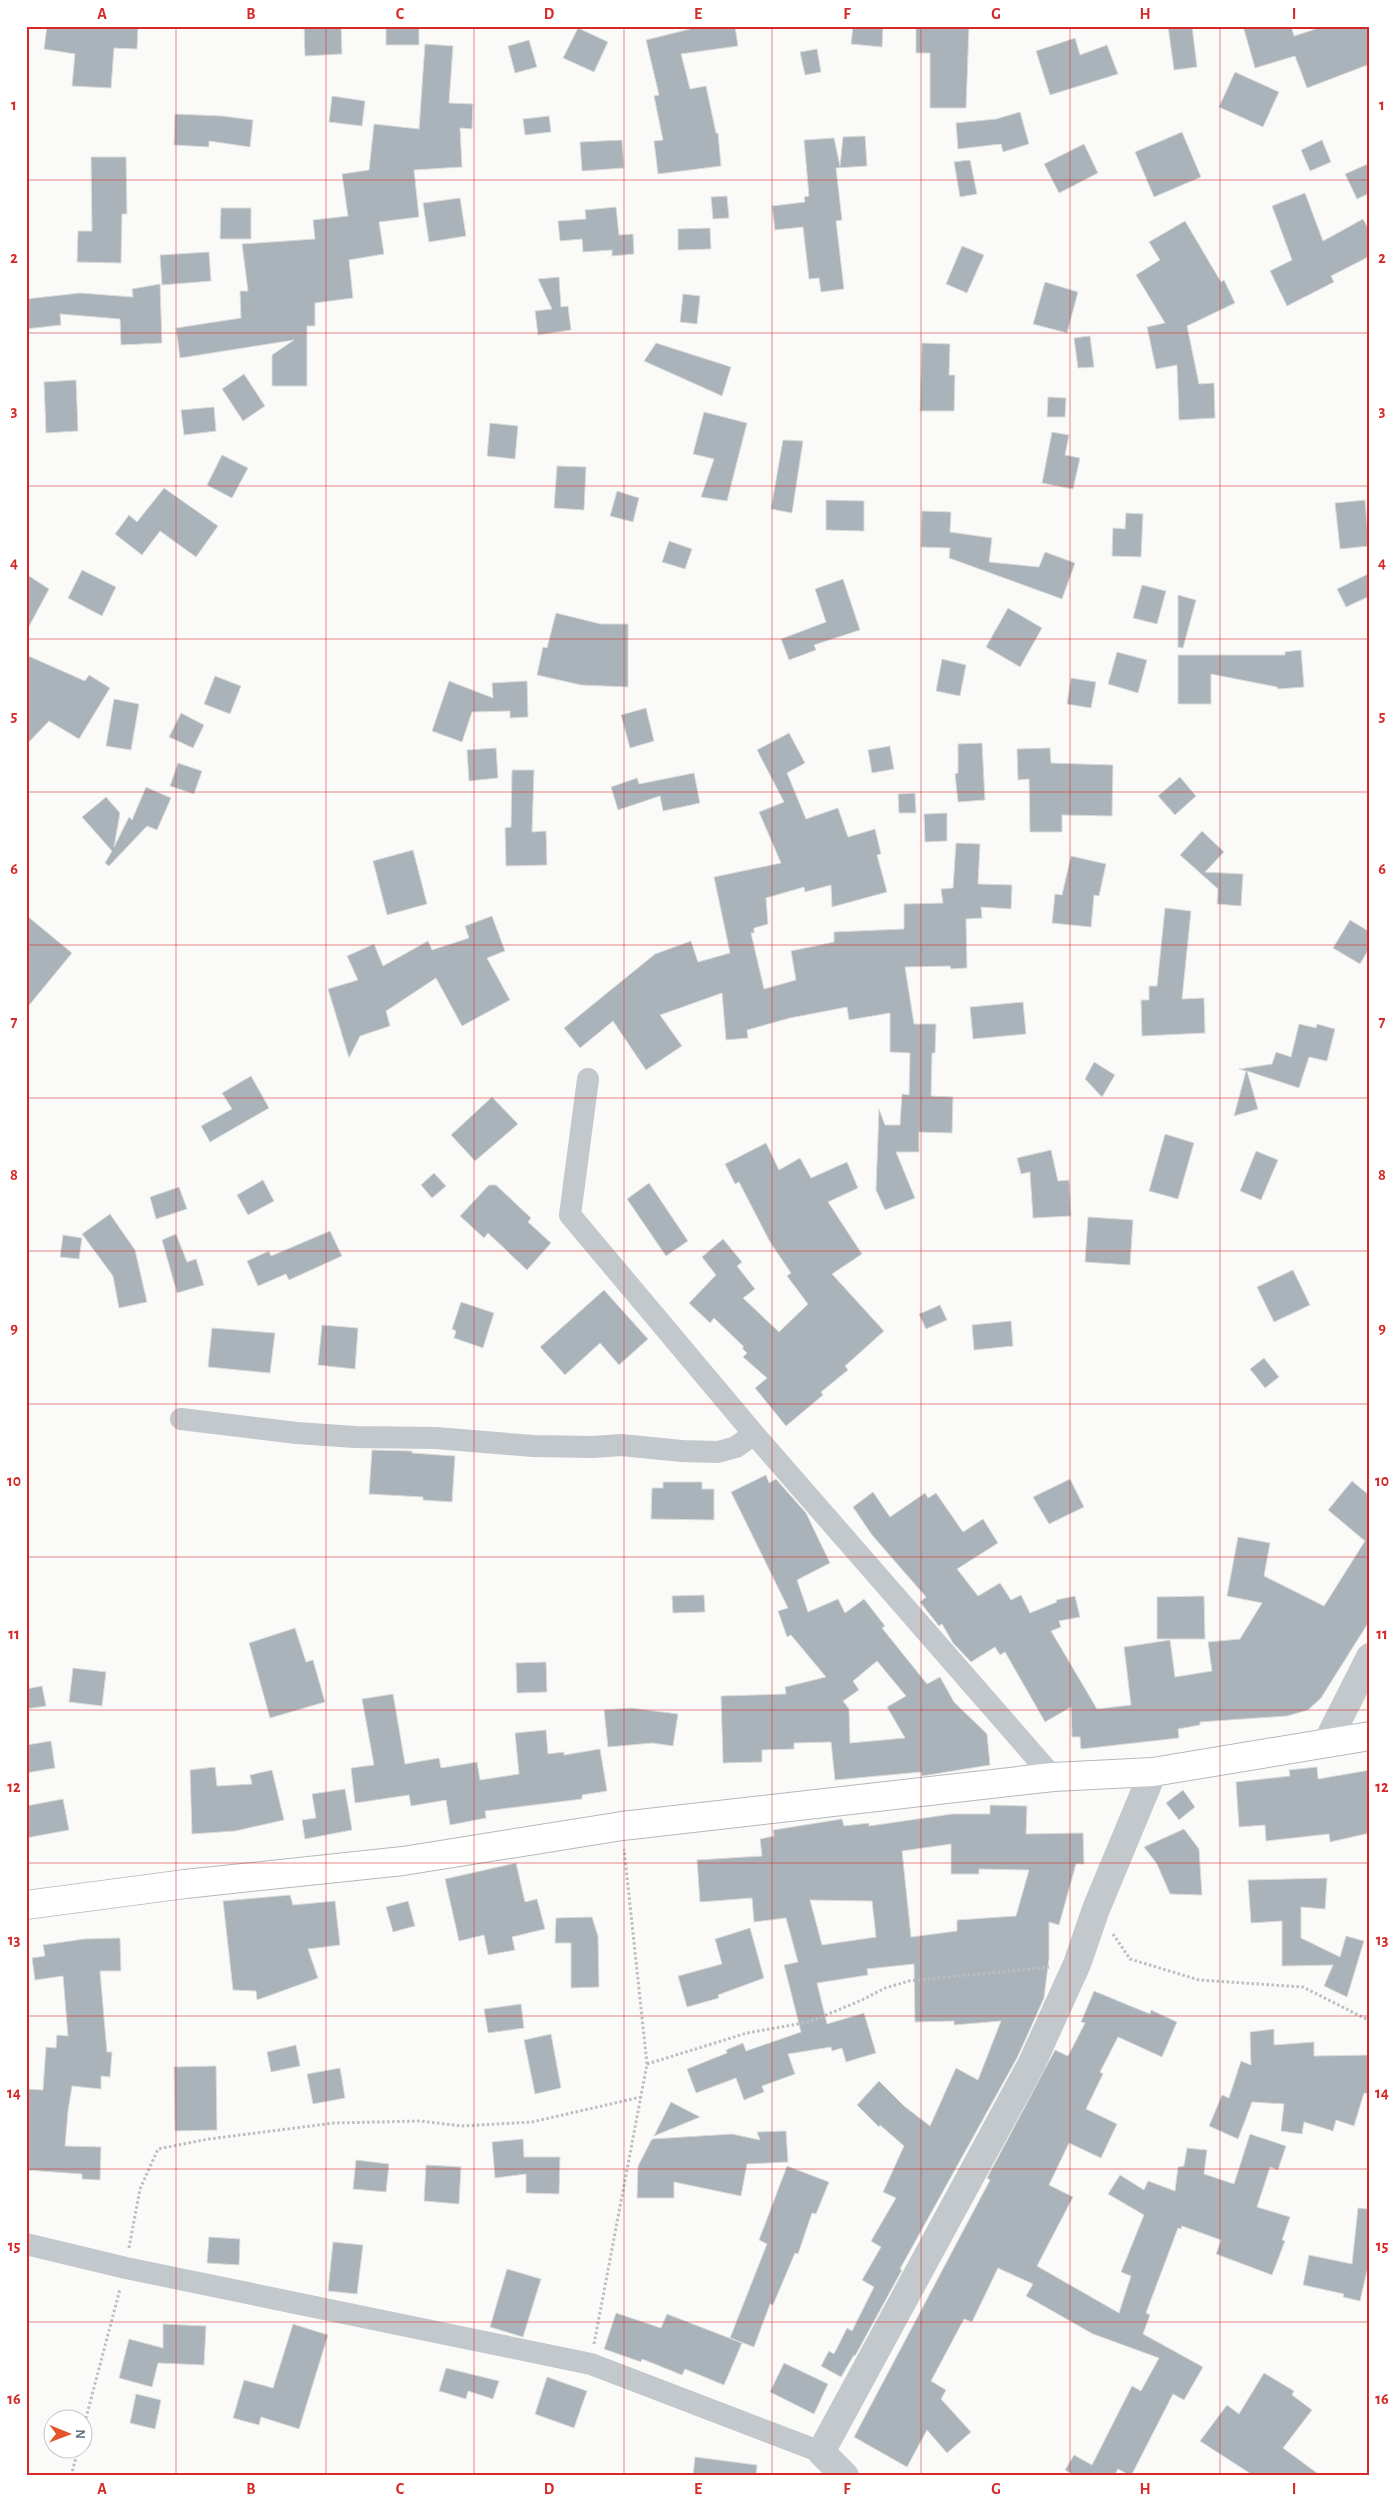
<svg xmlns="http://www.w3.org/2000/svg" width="1396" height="2502" font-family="'Alegreya Sans',sans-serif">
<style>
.building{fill:#aab3b9;stroke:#dcdcda;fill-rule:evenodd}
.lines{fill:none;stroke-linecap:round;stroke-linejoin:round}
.trunk-casing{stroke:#b4b9bd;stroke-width:30}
.path{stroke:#bbbfc2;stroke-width:3;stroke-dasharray:2.5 2.5;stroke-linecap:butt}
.minor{stroke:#c3c8cc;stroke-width:22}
.tertiary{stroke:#c3c8cc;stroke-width:28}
.trunk{stroke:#fff;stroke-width:28}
.grid{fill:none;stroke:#d62828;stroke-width:1;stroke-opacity:0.55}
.neatline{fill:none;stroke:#d62828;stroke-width:2}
.grid-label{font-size:16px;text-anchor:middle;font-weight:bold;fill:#d62828}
</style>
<rect width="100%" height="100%" fill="#fafaf8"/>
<path class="building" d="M47,26H138L137,49L114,48L111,88L72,86L75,54L44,49Z
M304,26H341L342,54L305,56Z
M386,26H419V45H386Z
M689,26H735L738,46L681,54L690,89L706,86L716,133H718L721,166L658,174L654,141L663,140L654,96L659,95L646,40L690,29Z
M853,26H883L882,47L851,44Z
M916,26H969L966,108H930V53H916Z
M1168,26H1192L1197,67L1174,70Z
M1243,26H1291L1294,36L1325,26H1370V64L1307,88L1295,56L1255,68Z
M578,28L608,42L594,72L563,58Z
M1075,38L1080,55L1107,45L1118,74L1050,95L1036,51Z
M529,40L537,67L515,73L508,46Z
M425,44L453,46L449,103L473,104L472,129L460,128L462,167L414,170L419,217L379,222L384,254L349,260L353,298L315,303V326H307V386H272V355L294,340L180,358L176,328L241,318L240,291H248L242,244L315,239L313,220L348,216L342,174L369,170L374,124L419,129Z
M817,49L821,72L805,75L800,52Z
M1235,72L1279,92L1263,127L1219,107Z
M332,96L365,101L362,126L329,122Z
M1020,112L1029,144L1003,152L1001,144L958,149L956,123L996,119Z
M175,114L222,116L253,120L250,147L209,141V147L174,145Z
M549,116L551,132L525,135L523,119Z
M1182,132L1201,177L1154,197L1135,152Z
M865,136L867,166L836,168L842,220L836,221L844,289L821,292L819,278L809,279L803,227L775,230L772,206L805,202L804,197L809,196L804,140L834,138L840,166L843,137Z
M622,140L624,168L582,171L580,142Z
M1322,140L1331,162L1310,171L1301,150Z
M1084,144L1098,173L1059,193L1044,164Z
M91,157H126L127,214H122L121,263L77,262L78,231H92Z
M970,160L977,194L960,197L954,162Z
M1370,163V193L1357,199L1345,174Z
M1305,193L1323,241L1363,219L1370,232V256L1331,276L1334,282L1287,306L1270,271L1292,260L1272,206Z
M727,196L729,218L713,219L711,197Z
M460,198L466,236L429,242L423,203Z
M616,207L619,235L633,234L634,254L612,256V250L583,252L582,239L560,241L558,221L586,219L585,210Z
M221,208H251V239H220Z
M1185,221L1221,282L1224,280L1235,303L1187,326L1199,384L1214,383L1215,418L1179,420L1177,365L1156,369L1147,327L1165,323L1136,275L1160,260L1149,242Z
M710,228L711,249L678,250V229Z
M962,246L984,255L967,293L946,284Z
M209,252L211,281L162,285L160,255Z
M559,277L561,307L568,306L571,330L538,335L535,311L552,309L538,279Z
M1045,282L1078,292L1067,333L1033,324Z
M160,284L162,343L121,345L120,319L60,314L61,325L26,329V299L80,293L133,297L132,289Z
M683,294L700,296L697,324L680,322Z
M1090,336L1094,367L1078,368L1074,338Z
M656,343L731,367L722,396L644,361Z
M922,343L950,344L949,375H955L954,411H920Z
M244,374L265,406L243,421L222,389Z
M76,380L78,431L46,433L44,382Z
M1048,397L1066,398L1065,417H1047Z
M214,407L216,431L184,435L181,410Z
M704,412L747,423L727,501L701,497L714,459L693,454Z
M490,423L518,426L515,459L487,456Z
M1052,432L1069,435L1065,455L1080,458L1073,489L1042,483Z
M783,440L803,441L792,513L771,509Z
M222,455L248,468L232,498L207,485Z
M557,466L586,467L584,510L554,508Z
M164,488L218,526L196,557L160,531L142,555L115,534L129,515L137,522Z
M617,491L639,498L633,522L610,516Z
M826,500L864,501V531L826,530Z
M1365,500L1369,546L1340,549L1335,503Z
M922,511L951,512L950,532L992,538L989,562L1039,567L1045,552L1075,563L1062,599L949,558L950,548L921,547Z
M1126,513L1143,514L1141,557L1112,556L1113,528L1125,529Z
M669,541L692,549L685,569L662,562Z
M82,570L116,587L102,616L68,598Z
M1370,573V596L1346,607L1337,589Z
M26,574L49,589L26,632Z
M843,579L860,630L814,645L816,650L789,660L781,639L826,622L815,589Z
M1142,585L1166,591L1157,624L1133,618Z
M1178,595L1196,600L1183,648L1178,647Z
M1008,608L1042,628L1020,667L986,647Z
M556,613L601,624H628V687L581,685L537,675L543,647L547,648Z
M1301,650L1304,687L1278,689L1277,687L1211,674V704H1178V655H1285V652Z
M1117,652L1147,660L1138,693L1108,684Z
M26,655L85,681L89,675L110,688L79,739L49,721L26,745Z
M942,659L966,665L960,696L936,691Z
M215,676L241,686L230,714L204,704Z
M1071,678L1096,682L1091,708L1067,704Z
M449,681L493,698L492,683L527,681L528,717L510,718V711L472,712L462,742L432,731Z
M114,699L139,704L131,750L106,746Z
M646,708L654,741L630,748L621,715Z
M181,713L204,725L193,748L169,737Z
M789,733L805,763L787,773L806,819L838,808L848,837L875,829L881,854L877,855L887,892L832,907L831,885L805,892L804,887L766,898L768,924L754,928V933H751L764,989L796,980L791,951L834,942V932L904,929V904L943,903L941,889L953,888L956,843L980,844L978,884L1012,885L1011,909L981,907L982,918L966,919L967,968L951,969L950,966L905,967L914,1024H936L935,1053H932L931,1096L953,1097L952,1133L919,1132V1152H896L915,1198L885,1210L876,1190L879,1109L885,1125H900L902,1094L909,1095L910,1053L890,1052V1013L849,1020L847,1007L790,1018L747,1030L748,1038L726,1040L722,993L660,1015L682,1046L646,1070L613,1021L580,1048L564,1028L655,954L691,941L698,962L730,953L714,877L781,863L759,812L784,802L757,750Z
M982,743L985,800L958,802L955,774L958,773V744Z
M890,746L894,769L872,773L868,750Z
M496,748L498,778L469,781L467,750Z
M1050,748L1051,763L1113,765L1112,816L1062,815V832H1030L1029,779L1018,780L1017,749Z
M178,763L202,771L194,794L170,786Z
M512,770H534L532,832L546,831L547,865L506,866L505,828L511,827Z
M694,773L700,803L663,811L660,796L618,810L611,787L637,778L639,784Z
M1180,777L1196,796L1175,815L1158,796Z
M146,787L171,798L157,830L147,826L109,866L105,863L112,851L82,817L106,797L120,813L114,847L129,817L132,820Z
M915,793L916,813H899L898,794Z
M947,813V841L925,842L924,814Z
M1202,831L1224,852L1205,872L1243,874L1241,906L1217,904L1218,889L1180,855Z
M413,850L427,904L387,915L373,861Z
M1071,856L1106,864L1099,896L1094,895L1091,927L1052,923L1055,894L1062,895Z
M1165,908L1191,911L1182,999L1204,998L1205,1033L1142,1036L1141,1000H1149V986H1157Z
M26,915L72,953L26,1009Z
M492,916L505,951L487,958L510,1000L462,1026L436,978L386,1011L390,1026L360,1036L349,1058L328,989L358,980L347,956L374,944L383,966L428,941L432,950L469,938L465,926Z
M1350,920L1370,932V947L1360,964L1333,948Z
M1023,1002L1026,1034L973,1039L970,1007Z
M1299,1024L1316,1028L1317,1024L1335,1029L1327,1061L1309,1057L1299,1088L1247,1071L1258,1109L1234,1116L1246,1071L1239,1069L1272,1064L1276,1052L1291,1057Z
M1094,1062L1115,1075L1102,1097L1085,1079Z
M251,1076L269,1108L210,1142L201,1126L232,1109L222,1093Z
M492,1097L518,1124L475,1161L451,1135Z
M1165,1134L1194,1143L1178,1199L1149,1191Z
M766,1143L779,1170L800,1158L811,1178L847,1162L858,1188L828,1202L862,1254L832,1274L884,1331L845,1366L848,1370L821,1392L823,1395L786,1426L755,1388L767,1378L743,1357L747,1353L742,1348L744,1347L714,1318L710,1323L689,1303L716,1275L702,1257L723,1239L742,1262L737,1266L755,1289L743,1298L779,1332L808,1304L787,1276L791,1273L770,1242L739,1182L735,1184L725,1164Z
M1051,1150L1058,1181L1069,1180L1071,1216L1033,1218L1030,1172L1021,1174L1017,1158Z
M1256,1151L1278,1160L1261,1200L1240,1191Z
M434,1173L446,1186L432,1198L421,1185Z
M263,1180L274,1201L248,1215L237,1195Z
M649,1183L688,1241L666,1256L627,1199Z
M489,1185H496L531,1218L528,1222L551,1243L527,1270L488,1233L484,1238L460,1216Z
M179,1187L187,1209L156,1219L150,1197Z
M110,1214L135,1250L147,1302L119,1308L113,1276L82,1234Z
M1088,1217L1133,1220L1130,1265L1085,1262Z
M330,1231L342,1256L289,1280L286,1274L258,1286L247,1261L269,1251L271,1256Z
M176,1234L187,1262L196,1259L204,1285L177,1293L162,1240Z
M63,1235L82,1238L79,1259L60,1257Z
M1293,1270L1310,1305L1274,1322L1257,1287Z
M604,1290L648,1339L619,1365L600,1343L565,1375L540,1347Z
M461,1302L494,1313L483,1348L454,1338L456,1331L452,1329Z
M940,1305L947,1320L926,1329L919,1314Z
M1011,1321L1013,1346L974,1350L972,1325Z
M322,1325L358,1328L355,1369L318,1365Z
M212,1328L275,1333L270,1373L208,1367Z
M1264,1358L1279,1377L1265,1388L1250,1369Z
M372,1450L412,1451V1453L455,1456L452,1502L423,1500V1497L369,1494Z
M766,1475L769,1483L776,1479L806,1513L830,1563L797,1580L808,1612L838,1599L845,1613L864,1599L885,1626L882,1628L927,1684L940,1677L954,1702L987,1734L990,1765L922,1776L921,1772L835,1780L831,1742L794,1743V1749L762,1750V1762L723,1763L721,1696L786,1694L785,1687L826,1677L791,1635L787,1637L778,1611L788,1608L731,1492ZM877,1661L906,1696L887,1707L905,1738L850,1743L849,1709L843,1701L859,1690L853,1681Z
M1070,1479L1084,1507L1049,1524L1033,1497Z
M1352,1481L1370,1496V1620L1321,1698L1308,1710L1287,1716L1200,1722V1725L1178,1729L1179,1738L1081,1749L1080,1737H1072L1071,1707L1045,1722L1005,1652L1000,1655L995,1647L971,1662L953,1643L942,1624L939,1626L920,1602L926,1597L872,1535L853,1507L873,1492L890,1517L925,1493L928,1498L936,1493L963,1532L983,1519L998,1543L957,1569L978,1596L1000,1583L1011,1600L1021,1595L1030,1613L1057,1602L1056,1600L1075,1596L1080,1617L1059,1621L1061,1627L1051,1631L1097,1709L1131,1705L1124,1647L1170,1640L1175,1677L1212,1671L1208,1642L1240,1639L1262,1603L1227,1596L1238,1537L1270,1543L1264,1576L1324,1606L1365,1541L1328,1510Z
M663,1482H702V1489H714V1520L651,1519L652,1488H663Z
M704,1595L705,1612L673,1613L672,1596Z
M1204,1596L1205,1639H1157V1597Z
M295,1628L306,1662L313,1660L325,1702L270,1718L249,1643Z
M546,1662L547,1692L517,1693L516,1663Z
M73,1668L106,1672L102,1706L69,1702Z
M42,1686L46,1706L26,1709V1689Z
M393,1694L405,1764L439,1758L441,1768L477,1762L480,1780L519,1774L515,1733L546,1730L548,1754L564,1752V1755L600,1749L607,1791L582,1795V1799L485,1811L486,1818L450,1825L446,1800L411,1806L409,1795L355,1803L351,1768L374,1765L362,1699Z
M631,1708L678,1714L673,1746L652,1743L608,1747L604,1710Z
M51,1741L55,1768L26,1773V1745Z
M215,1767L217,1786L252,1784L250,1775L272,1770L284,1820L235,1831L192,1834L190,1770Z
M1317,1767L1318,1779L1370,1770V1833L1330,1842L1329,1834L1266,1841L1265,1825L1239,1827L1236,1782L1290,1776L1289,1770Z
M345,1789L352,1830L305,1839L302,1820L316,1818L312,1794Z
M1183,1790L1195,1807L1179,1820L1166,1803Z
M63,1799L69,1830L26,1838V1806Z
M990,1805L1027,1806L1026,1834L1083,1833L1084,1864H1076L1059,1925L1049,1922V1958L1044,1998L1018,2056L900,2269L902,2270L855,2356L854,2355L841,2377L821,2366L829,2351L834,2354L847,2328L852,2331L874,2287L862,2280L881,2247L871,2241L896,2198L883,2192L904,2146L880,2125L879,2127L857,2105L879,2081L904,2106L930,2126L956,2068L978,2080L1001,2021L954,2025V2021L915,2022L914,1964L867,1969L868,1975L817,1983L827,2024L864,2013L876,2053L846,2062L842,2048L832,2051L831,2047L788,2054L795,2074L762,2086L764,2092L744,2100L736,2078L696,2093L687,2069L727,2053L726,2050L743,2043L746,2051L801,2032L784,1965L798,1962L786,1918L754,1922L752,1898L700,1902L697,1860L762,1856L760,1839L774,1836L773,1830L842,1819L844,1826L869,1823V1826L952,1814H990ZM951,1844V1874H979V1869L1029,1870L1016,1916L957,1920V1931L911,1937L902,1851ZM810,1900L872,1901L876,1937L822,1945Z
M1184,1829L1199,1849L1202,1895L1170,1894L1157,1864L1144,1847Z
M516,1863L525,1902L537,1899L545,1929L512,1937L515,1950L488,1955L484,1935L459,1941L445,1879Z
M1327,1878L1325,1909L1301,1907V1938L1340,1957L1346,1936L1364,1941L1347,1997L1324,1986L1333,1965L1282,1966V1921L1251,1923L1248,1880Z
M290,1895L293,1905L335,1901L340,1945L308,1949L318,1978L257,2000L256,1991L233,1990L223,1901Z
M408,1901L415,1926L393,1932L386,1907Z
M592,1917L598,1936L599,1987L571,1988V1943H555L556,1918Z
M750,1928L764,1978L718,1995L719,1998L687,2007L678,1976L722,1964L715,1939Z
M120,1938L121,1971H100L107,2052H112L110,2077L101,2076V2089L72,2086L68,2111L65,2146L101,2147L100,2180L82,2179V2174L26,2170V2089L43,2090L46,2047L56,2048L57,2035L68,2036L63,1976L35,1980L32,1958L45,1956L43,1945L84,1939Z
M1094,1991L1150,2014L1151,2010L1177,2022L1162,2057L1118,2037L1100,2072L1103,2074L1086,2109L1117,2124L1101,2158L1069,2143L1049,2185L1073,2197L1037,2266L1119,2313L1131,2276L1121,2272L1144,2215L1108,2194L1120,2175L1144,2190L1148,2181L1175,2191L1178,2167L1184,2166L1187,2148L1207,2150L1204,2174L1234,2184L1250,2134L1286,2146L1278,2170L1270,2167L1257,2207L1290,2217L1282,2240L1285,2241L1272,2275L1216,2254L1221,2240L1182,2226L1181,2229L1178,2228L1146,2313L1150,2315L1143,2334L1203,2367L1184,2400L1173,2394L1131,2476L1118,2469L1114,2476H1076L1065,2470L1074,2455L1092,2465L1132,2386L1141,2391L1159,2358L1093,2334L1026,2296L1033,2284L998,2268L972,2322L964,2319L931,2381L946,2390L941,2399L971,2432L947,2453L927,2430L907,2467L854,2437L990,2180L987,2178L1055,2050L1068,2056L1085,2023L1081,2022Z
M521,2004L524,2028L488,2033L484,2009Z
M1274,2029V2045L1314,2042V2056L1370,2055V2094L1364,2093L1354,2126L1336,2120L1333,2131L1304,2122L1302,2134L1281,2131L1284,2104L1252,2102L1238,2139L1209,2126L1222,2095L1229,2098L1241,2061L1251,2065L1250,2032Z
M551,2034L561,2088L535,2094L524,2040Z
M296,2045L300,2066L271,2072L267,2052Z
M216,2066L217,2130L175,2131L174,2067Z
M340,2068L345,2098L313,2104L307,2074Z
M671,2102L700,2117L654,2136Z
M786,2131L788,2162L747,2164L741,2196L674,2182V2198H637L638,2166L652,2139L732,2134L760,2140L757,2132Z
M523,2139L524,2157H560L559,2194L526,2193V2174L495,2178L492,2142Z
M356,2160L389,2164L386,2192L353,2189Z
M426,2165L461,2167L459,2204L424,2201Z
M787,2166L829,2182L816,2214L812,2213L798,2254L795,2253L773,2305L770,2304L754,2347L730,2338L767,2244L759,2240Z
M1358,2208L1370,2209V2271H1367L1360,2301L1343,2297L1344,2294L1303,2285L1309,2255L1352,2264Z
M209,2237L240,2239L239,2265L207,2263Z
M333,2242L363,2245L357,2294L328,2291Z
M507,2269L541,2279L523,2337L490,2327Z
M616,2313L661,2328L667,2314L742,2343L724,2385L685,2369L682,2375L642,2359L641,2362L604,2349Z
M163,2324L206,2326L204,2365L158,2363L152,2387L119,2378L129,2339L163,2348Z
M293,2324L328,2335L299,2429L261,2417L259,2425L233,2418L244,2380L273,2388Z
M784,2363L828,2384L814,2414L770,2392Z
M446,2368L499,2381L493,2399L468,2391L466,2399L439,2391Z
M1264,2373L1294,2391L1292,2395L1312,2410L1283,2448L1321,2476H1254L1200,2441L1227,2405L1239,2414Z
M547,2377L587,2391L574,2428L535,2414Z
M136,2394L161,2400L155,2429L130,2423Z
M695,2457L757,2465L756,2476H693Z"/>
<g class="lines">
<g class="trunk-casing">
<path id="trunk" d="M26,1905L185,1884L403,1861L622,1826L1053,1777L1153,1772L1370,1736"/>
</g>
<path class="path" d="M1113,1934L1130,1959L1199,1980L1303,1987L1370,2021
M647,2064L747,2033L809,2022L862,2000L885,1988L909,1981L1049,1967
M129,2248L140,2189L158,2149L209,2139L334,2123L420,2121L462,2126L532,2122L641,2097
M594,2344L647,2064L624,1849
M82,2433L120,2289
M71,2476L78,2450"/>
<path class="minor" d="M588,1079L570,1215L754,1434L1053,1777
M181,1419L297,1433L355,1437L436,1438L533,1446L593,1447L621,1445L682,1451L718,1452L736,1447L754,1434
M26,2244L126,2268L591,2364L821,2452"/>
<path class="tertiary" d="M1327,1742L1370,1657
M845,2476L821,2452L1032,2063L1077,1964L1096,1909L1153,1772"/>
<use href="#trunk" class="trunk"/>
</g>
<path class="grid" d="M176,26V2476M326,26V2476M474,26V2476M624,26V2476M772,26V2476M921,26V2476M1070,26V2476M1220,26V2476M26,180H1370M26,333H1370M26,486H1370M26,639H1370M26,792H1370M26,945H1370M26,1098H1370M26,1251H1370M26,1404H1370M26,1557H1370M26,1710H1370M26,1863H1370M26,2016H1370M26,2169H1370M26,2322H1370"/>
<rect width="1396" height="2502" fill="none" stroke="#ffffff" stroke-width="55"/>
<g transform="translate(68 2434) rotate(91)"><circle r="24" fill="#ffffff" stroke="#c1c8cd"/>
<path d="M0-4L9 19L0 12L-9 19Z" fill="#e4572e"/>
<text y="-8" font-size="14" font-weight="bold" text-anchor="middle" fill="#657683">N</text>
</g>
<rect x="28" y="28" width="1340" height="2446" class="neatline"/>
<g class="grid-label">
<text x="102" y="19">A</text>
<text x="251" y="19">B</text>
<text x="400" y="19">C</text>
<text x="549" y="19">D</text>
<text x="698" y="19">E</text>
<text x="847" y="19">F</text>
<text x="996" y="19">G</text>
<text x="1145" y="19">H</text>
<text x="1294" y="19">I</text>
<text x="14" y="110">1</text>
<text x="1382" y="110">1</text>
<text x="14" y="263">2</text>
<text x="1382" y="263">2</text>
<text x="14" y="416">3</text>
<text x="1382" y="416">3</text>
<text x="14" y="568">4</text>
<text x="1382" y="568">4</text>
<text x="14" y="721">5</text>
<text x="1382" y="721">5</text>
<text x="14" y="874">6</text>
<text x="1382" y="874">6</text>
<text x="14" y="1027">7</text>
<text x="1382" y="1027">7</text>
<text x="14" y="1180">8</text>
<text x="1382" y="1180">8</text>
<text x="14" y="1333">9</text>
<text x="1382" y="1333">9</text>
<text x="14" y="1486">10</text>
<text x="1382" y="1486">10</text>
<text x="14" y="1639">11</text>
<text x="1382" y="1639">11</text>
<text x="14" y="1792">12</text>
<text x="1382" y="1792">12</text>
<text x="14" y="1945">13</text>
<text x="1382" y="1945">13</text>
<text x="14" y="2098">14</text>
<text x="1382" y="2098">14</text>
<text x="14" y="2251">15</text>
<text x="1382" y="2251">15</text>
<text x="14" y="2404">16</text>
<text x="1382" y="2404">16</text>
<text x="102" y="2494">A</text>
<text x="251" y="2494">B</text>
<text x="400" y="2494">C</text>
<text x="549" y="2494">D</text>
<text x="698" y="2494">E</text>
<text x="847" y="2494">F</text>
<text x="996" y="2494">G</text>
<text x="1145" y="2494">H</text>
<text x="1294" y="2494">I</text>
</g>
</svg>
